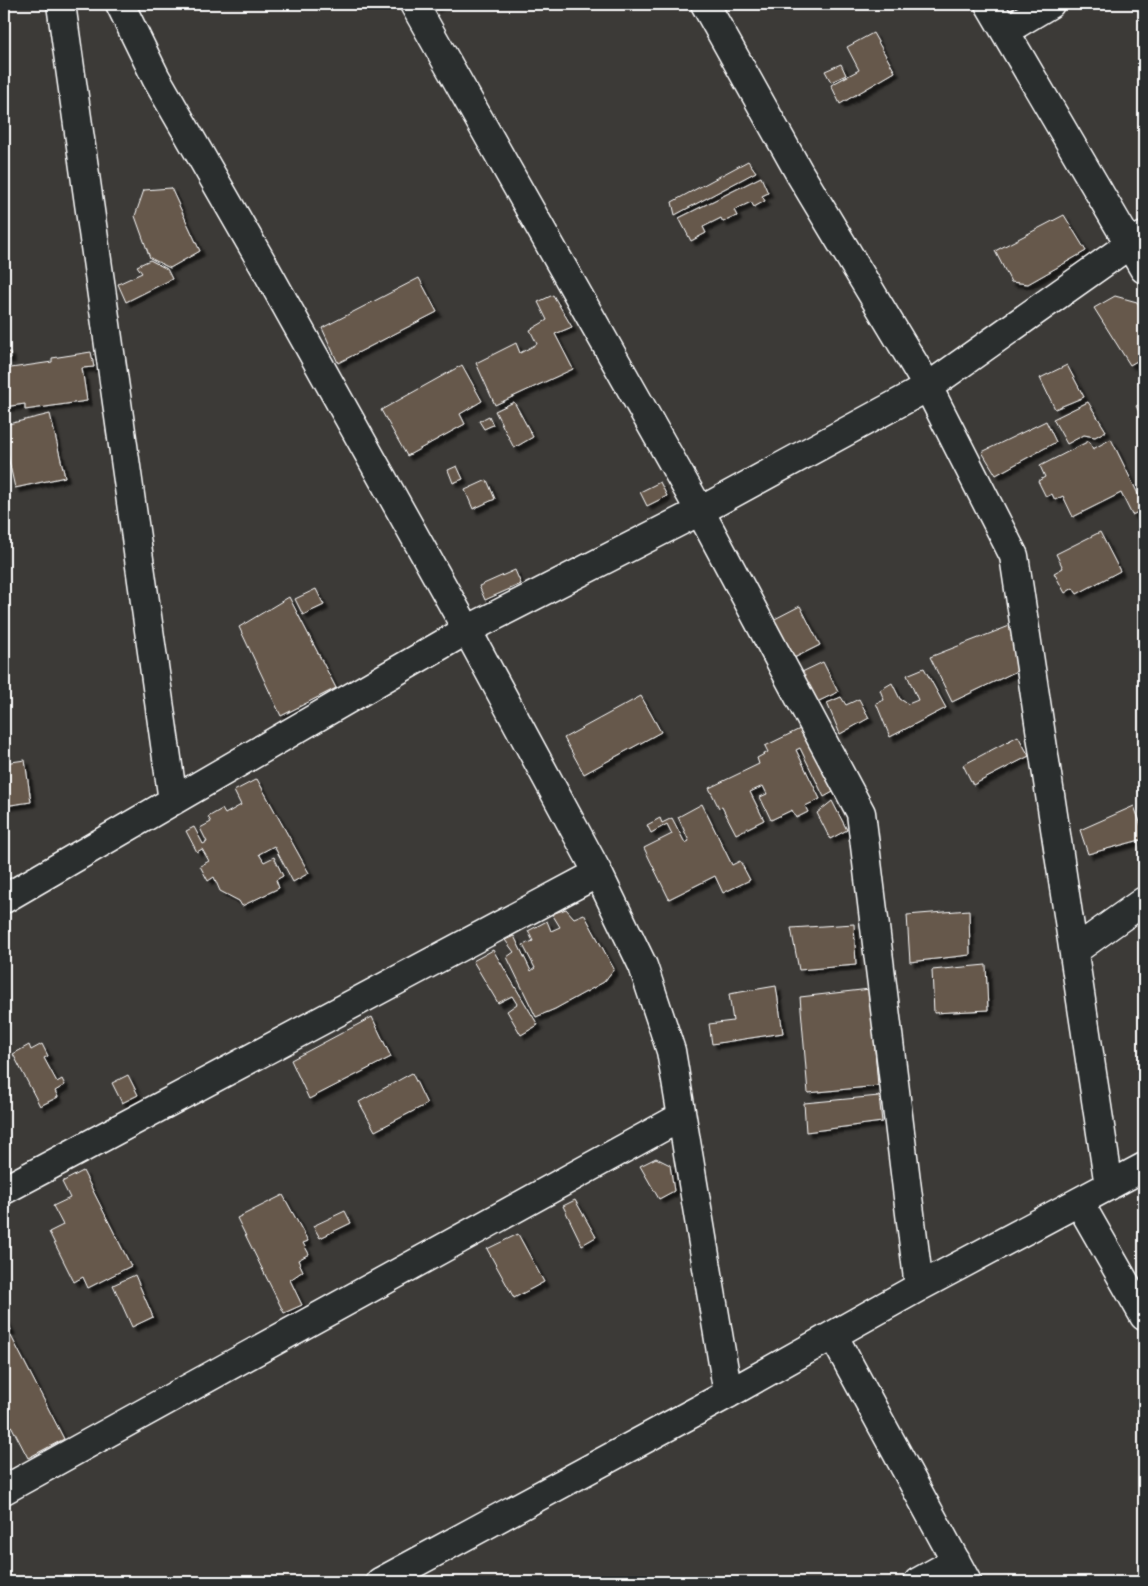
<svg xmlns="http://www.w3.org/2000/svg" width="1148" height="1586" font-family="'Playpen Sans',sans-serif">
<style>
.building{fill:#66584c;stroke:#fff;filter:url(#shadow)}
.lines{fill:none;stroke-linecap:round;stroke-linejoin:round}
.street-casing{stroke:#fff;stroke-width:31}
.street{stroke:#2a2d2e;stroke-width:28}
</style>
<defs>
<filter id="shadow"><feDropShadow dx="4.5" dy="4.5" stdDeviation="1" flood-color="#0009"/></filter>
</defs>
<rect width="100%" height="100%" fill="#3c3a37"/>
<filter id="ink" filterUnits="userSpaceOnUse"><feTurbulence type="fractalNoise" baseFrequency=".02" numOctaves="2"/><feDisplacementMap in="SourceGraphic" scale="10" xChannelSelector="R" yChannelSelector="G"/><feConvolveMatrix kernelMatrix="1 2 1 2 8 2 1 2 1" color-interpolation-filters="sRGB"/></filter>
<g filter="url(#ink)">
<path class="building" d="M432,4H442L434,8Z
M873,33L895,72L840,104L831,85L859,70L847,47Z
M841,64L846,75L831,82L825,71Z
M748,161L756,172L675,215L672,202Z
M761,177L768,193L762,196L765,201L754,207L751,202L734,210L737,216L723,222L721,218L703,227L706,233L691,241L679,218Z
M171,188L200,251L170,268L150,258L135,216L144,190Z
M1064,215L1086,251L1028,284L1011,282L995,251Z
M150,260L167,269L172,279L126,302L118,284L142,273L137,266Z
M419,278L437,312L338,363L322,328Z
M553,295L572,327L555,334L573,369L495,405L476,363L516,343L520,353L537,344L530,330L547,320L538,302Z
M1115,296L1137,302L1144,314V357L1130,365L1094,308Z
M10,352L11,358L4,359V353Z
M91,352L94,367L82,368L87,401L25,410V404L4,407V369L52,362V358Z
M462,365L482,401L460,414L465,424L407,456L381,410Z
M1067,365L1084,397L1055,409L1040,378Z
M514,402L533,437L514,448L495,411Z
M1088,402L1106,431L1095,437L1084,435L1067,444L1053,419Z
M1144,402V422L1136,406Z
M50,414L65,477L15,488L4,438V425Z
M489,416L493,425L484,429L479,421Z
M1046,421L1056,442L996,475L982,452Z
M1111,439L1144,506V509L1132,515L1121,493L1073,517L1063,496L1055,500L1052,494L1046,497L1038,481L1045,477L1040,466L1089,441L1093,449Z
M457,466L463,479L453,483L448,470Z
M487,480L495,499L473,509L465,490Z
M660,482L667,496L647,506L640,492Z
M1100,532L1120,571L1077,594L1073,588L1065,593L1054,573L1063,568L1056,554Z
M515,570L521,584L485,600L479,586Z
M316,589L324,605L303,615L295,599Z
M289,597L336,688L281,716L239,627Z
M800,606L820,645L790,660L769,622Z
M1012,625L1023,668L952,702L930,657Z
M823,662L838,692L817,702L802,672Z
M924,668L946,708L890,737L876,703L884,700L880,690L892,683L900,699L908,704L918,700L907,675Z
M641,696L661,732L584,774L564,738Z
M841,697L846,705L859,699L869,718L840,734L827,703Z
M802,728L833,792L824,797L800,748L796,750L820,799L805,806L808,812L796,818L792,810L771,820L760,797L767,794L763,786L750,792L764,820L736,834L722,807L719,808L709,788L759,764L757,758L768,752L765,746Z
M1018,736L1029,756L973,785L963,765Z
M25,760L31,802L4,806V763Z
M257,779L309,873L293,882L274,846L259,854L264,862L274,857L283,876L276,880L279,888L242,906L239,901L220,891L214,877L208,881L200,866L209,861L202,849L197,852L186,831L194,827L203,844L207,842L200,828L211,822L208,817L222,809L225,814L241,805L234,791Z
M832,801L847,830L830,839L817,813Z
M702,804L732,865L740,861L750,880L723,893L715,876L669,899L644,848L672,834L667,824L651,833L647,825L660,818L662,823L672,818L685,843L689,841L678,817Z
M1134,806L1144,833V839L1088,854L1080,830Z
M566,909L574,918L584,914L614,969L604,982L555,1009L536,1017L507,957L514,952L505,940L514,936L531,971L535,968L523,945L533,941L528,931L547,921L551,931L560,927L552,914Z
M969,910L970,955L910,962L907,915Z
M854,924L856,965L799,970L791,928Z
M493,950L538,1025L521,1035L507,1011L517,1004L512,996L498,1003L473,961Z
M986,965L988,1010L934,1013L932,970Z
M776,986L783,1033L712,1044L709,1024L733,1021L729,994Z
M870,989L878,1086L808,1093L800,997Z
M372,1017L391,1057L309,1099L291,1060Z
M42,1044L48,1056L44,1058L57,1082L62,1079L65,1085L55,1091L58,1097L40,1106L13,1054L29,1045L31,1050Z
M412,1073L427,1104L375,1131L359,1102Z
M128,1075L138,1095L122,1103L112,1083Z
M879,1096L882,1122L806,1132L804,1103Z
M656,1158L670,1165L674,1191L659,1199L640,1166Z
M83,1171L131,1266L88,1288L83,1277L74,1282L49,1232L63,1225L53,1206L70,1198L62,1182Z
M283,1195L308,1241L303,1243L309,1254L298,1260L303,1271L290,1280L302,1305L284,1313L237,1218Z
M575,1200L596,1237L582,1245L563,1206Z
M345,1211L351,1223L320,1238L313,1226Z
M518,1234L544,1282L514,1298L487,1249Z
M135,1275L153,1317L132,1327L113,1285Z
M4,1317L11,1330L4,1333Z
M11,1336L64,1439L28,1458L4,1412V1340Z"/>
<g class="lines">
<g class="street-casing">
<path id="street" d="M61,4L173,801
M120,4L156,78L264,266L467,630L598,873L643,966L671,1051L728,1394
M414,4L700,511L861,813L919,1287
M705,4L800,174L928,387L1014,556L1109,1186
M989,4L1144,269
M1005,31L1050,4
M4,899L467,630L700,511L928,387L1130,244L1144,236
M1074,951L1144,901
M4,1190L598,873
M1079,1202L1144,1316
M833,1335L967,1582
M4,1490L681,1117
M380,1582L728,1394L919,1287L1144,1167
M918,1582L956,1561"/>
</g>
<use href="#street" class="street"/>
</g>
</g>
<rect width="1148" height="1586" fill="none" stroke="#2a2d2e" stroke-width="20"/>
<rect x="10" y="10" width="1128" height="1566" fill="none" stroke="#fff" stroke-width="2" filter="url(#ink)"/>
</svg>
